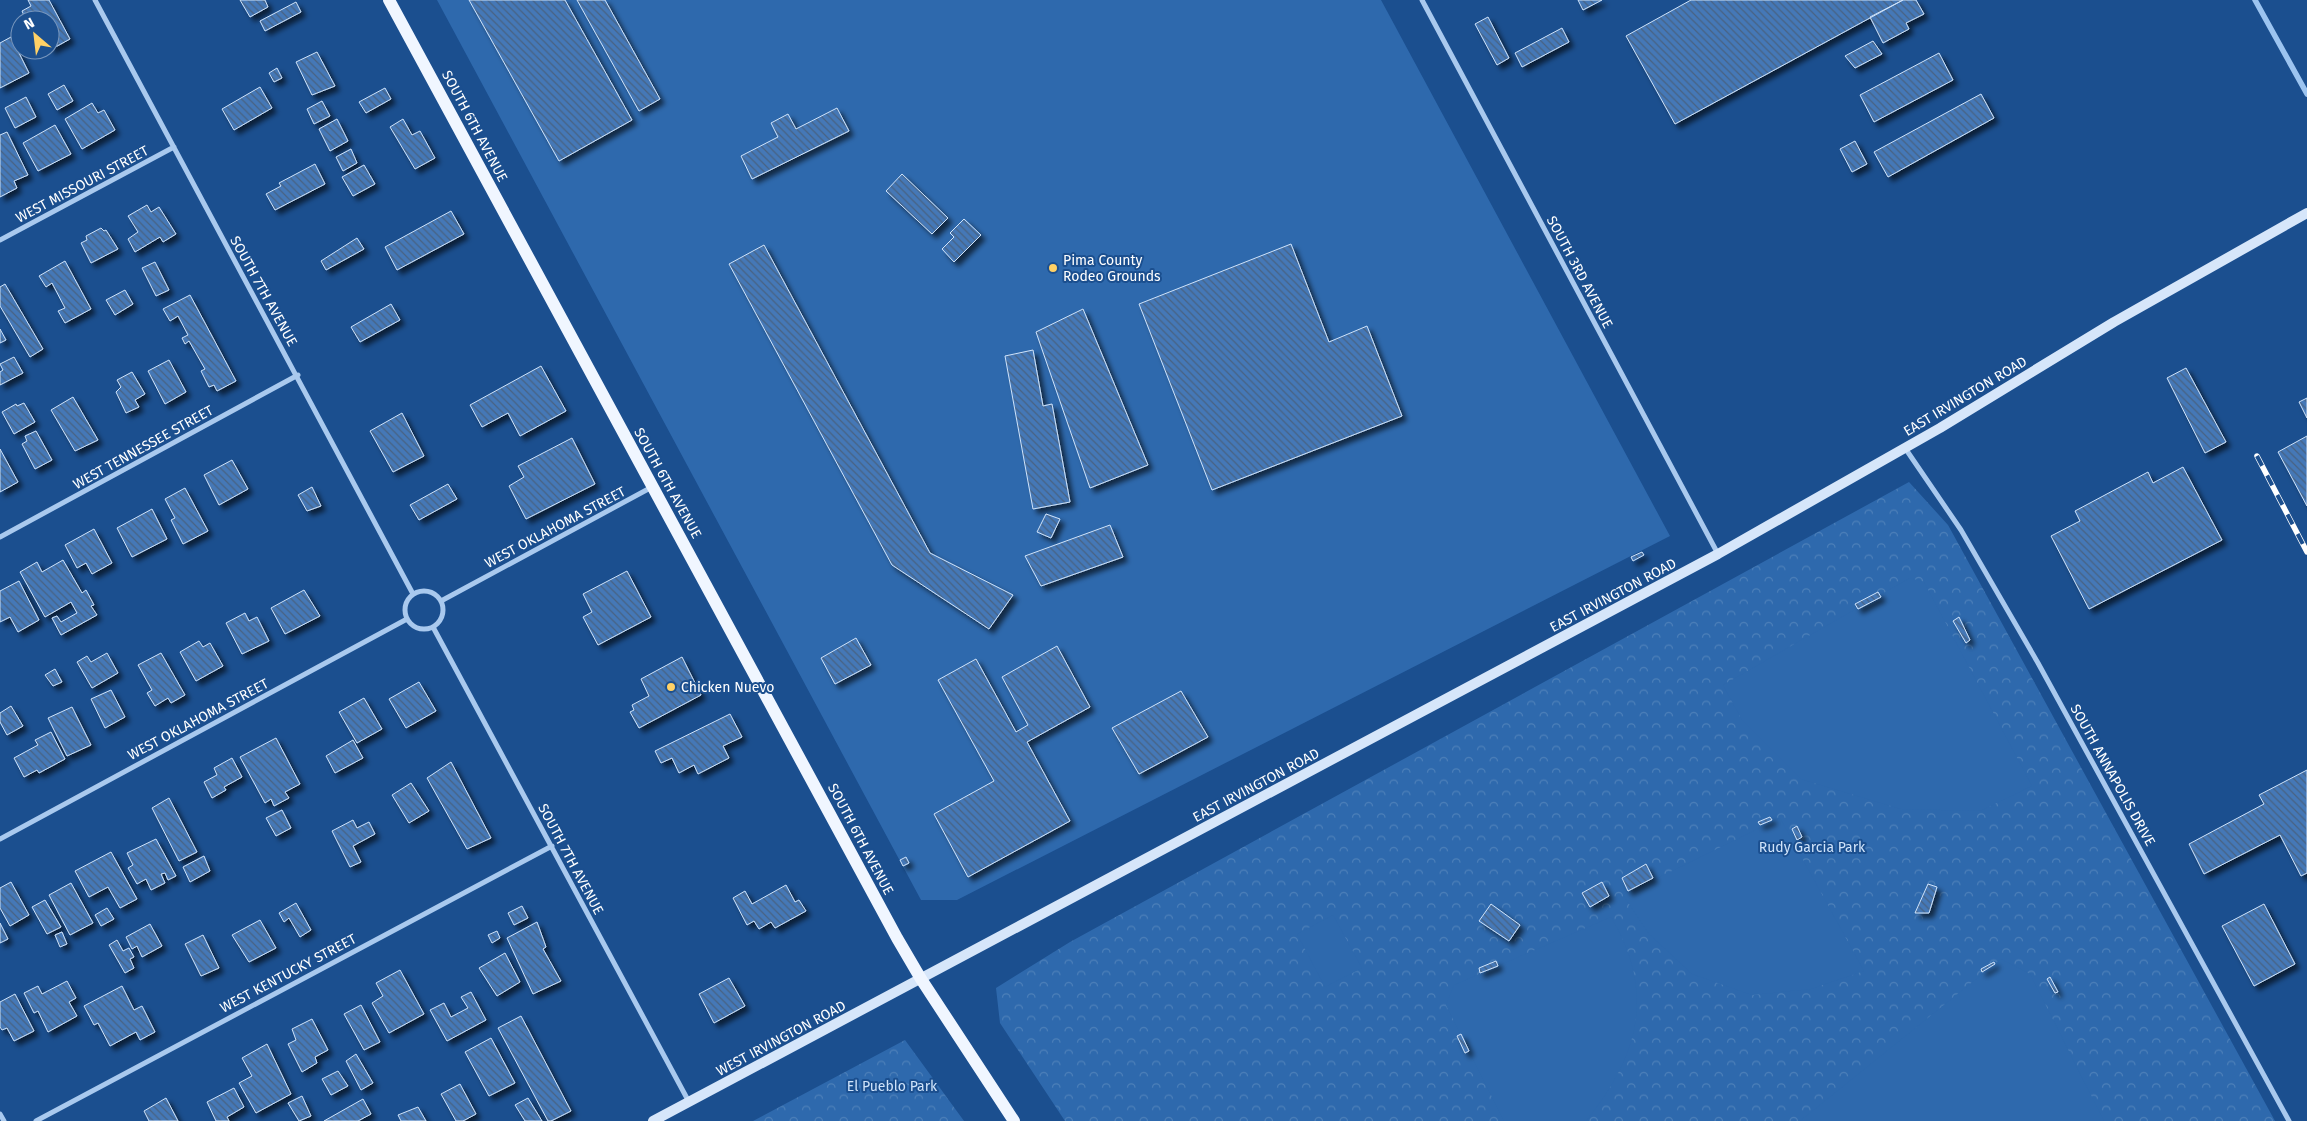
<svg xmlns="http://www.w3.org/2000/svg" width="2307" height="1121" font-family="'Fira Sans',sans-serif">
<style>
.forest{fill:url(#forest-crowns)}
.pitch{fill:#2e69ad}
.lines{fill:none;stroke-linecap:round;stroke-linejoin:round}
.stream{stroke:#9cc4f0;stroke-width:5.5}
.building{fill:url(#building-back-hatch);stroke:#cfe3fa;filter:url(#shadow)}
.minor{stroke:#a9c9ee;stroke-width:5}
.secondary{stroke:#d6e6fa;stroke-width:10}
.primary{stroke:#f0f6ff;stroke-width:12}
.rail-casing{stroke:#fff;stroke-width:5.5}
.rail{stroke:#1b4f8f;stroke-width:4;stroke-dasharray:11;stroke-linecap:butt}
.poi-dot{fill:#ffd166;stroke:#1b4f8f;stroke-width:2}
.labels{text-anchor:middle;stroke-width:4;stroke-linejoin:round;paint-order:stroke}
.street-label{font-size:14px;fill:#fff;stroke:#1b4f8f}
.poi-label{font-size:14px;fill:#fff;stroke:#1b4f8f;text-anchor:start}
.park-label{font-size:14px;fill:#cfe3fa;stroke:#1b4f8f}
</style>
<defs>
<pattern id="forest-crowns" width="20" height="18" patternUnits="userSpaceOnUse" patternTransform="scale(1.25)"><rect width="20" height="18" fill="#2e69ad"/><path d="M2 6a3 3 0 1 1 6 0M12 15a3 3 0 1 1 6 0" fill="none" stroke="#4d80b9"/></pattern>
<pattern id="building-back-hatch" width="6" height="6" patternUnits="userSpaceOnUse" patternTransform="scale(1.25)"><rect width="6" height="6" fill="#4478b7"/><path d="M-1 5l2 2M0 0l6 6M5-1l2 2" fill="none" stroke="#486282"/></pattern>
<filter id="shadow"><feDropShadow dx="4.5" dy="4.5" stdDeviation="2.5" flood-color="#0009"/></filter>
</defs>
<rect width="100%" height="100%" fill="#1b4f8f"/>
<path class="forest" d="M1909,482L1948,525L2275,1121H1065L1000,1023L996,988L1070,942Z
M905,1040L964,1121H753Z"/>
<path class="pitch" d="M437,0H1381L1670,536L957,900H921Z
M1910,578L1924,582L2032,786L1980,811L1901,809L1801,779L1742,720L1723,685Z
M1780,818L1864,971L1811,989L1752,995L1692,974L1649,934L1623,895Z
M1333,915L1362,968L1325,987L1297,934Z
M1611,917C1656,992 1639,1056 1586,1121H1504L1446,1005L1454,985Z
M2001,959L2030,974L2104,1121H1800Z"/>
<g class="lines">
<path class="stream" d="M2255,0L2307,94"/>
</g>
<path class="building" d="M28,0H49L70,39L50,50V20H26L22,11L31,6Z
M240,0H265L268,7L250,17Z
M469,0H565L632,120L559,161Z
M577,0H605L660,99L639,111Z
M1578,0H1602L1583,10Z
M1691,0H1903L1675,124L1626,36Z
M1903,0H1916L1924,14L1906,23L1909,29L1883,43L1870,17Z
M296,2L301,12L265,31L260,21Z
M1488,17L1509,58L1497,65L1475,24Z
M20,24V38L14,27Z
M1562,28L1569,42L1522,67L1515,53Z
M11,37L29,73L0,88V43Z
M1873,41L1882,54L1855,68L1845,56Z
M317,52L335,86L312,95L296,62Z
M1939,53L1953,80L1874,122L1860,95Z
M277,68L282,78L274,82L269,73Z
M64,85L73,101L57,110L48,94Z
M260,87L272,108L234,130L222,109Z
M385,88L391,99L366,113L359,102Z
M1981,94L1994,118L1888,177L1874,152Z
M26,97L36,117L15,128L5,108Z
M322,101L330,116L314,124L307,109Z
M92,103L98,113L104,110L115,130L82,149L65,119Z
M837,108L849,131L752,179L741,156L778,137L771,123L788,114L796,129Z
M337,119L348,141L330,151L319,129Z
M403,119L412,135L420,131L435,158L415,169L390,127Z
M55,125L71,154L38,171L23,143Z
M7,132L28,175L14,181L17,188L0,197V135Z
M1855,141L1867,164L1852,172L1840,149Z
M351,149L357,163L343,171L336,157Z
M315,164L325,184L275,210L266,194L281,186L279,183Z
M364,165L375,184L353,196L342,177Z
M902,174L948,218L932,234L886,191Z
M147,205L151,212L159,207L176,234L163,242L160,237L135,252L128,239L138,232L128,216Z
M451,211L464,234L397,270L385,247Z
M964,219L981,235L954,262L942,249L954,237L950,233Z
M101,228L104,231L106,230L118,249L91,263L81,243L87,240L86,236Z
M357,238L364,249L326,270L321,261Z
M1291,244L1329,342L1367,326L1402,416L1212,490L1139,304Z
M764,245L930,553L1013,595L989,629L892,565L729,264Z
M65,261L91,309L65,323L58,311L65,308L52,283L46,287L39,276Z
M155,262L169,290L156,296L142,268Z
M5,284L43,349L30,357L0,306V287Z
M125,290L133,304L115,315L106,300Z
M190,295L236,381L217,391L214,385L209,387L201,371L205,369L189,341L185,344L182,338L188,335L178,316L170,321L163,309Z
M391,304L400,320L360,342L351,327Z
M1083,309L1148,465L1090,488L1036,332Z
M0,329L6,340L0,343Z
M1033,350L1043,406L1052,404L1070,502L1033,509L1005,356Z
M14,357L23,373L0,385V372L3,370L0,364Z
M169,360L186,392L165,404L148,371Z
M541,366L566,411L520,436L508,413L482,427L470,405Z
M2186,368L2226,442L2205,453L2167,378Z
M132,372L145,394L135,400L139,407L126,413L116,392L121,387L117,380Z
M73,397L98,440L75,451L51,410Z
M2307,398V418L2299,402Z
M24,403L35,422L14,434L2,412L16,404L17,406Z
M402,413L424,456L393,472L370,431Z
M36,431L52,460L35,469L22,444L27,441L25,436Z
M2307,436V506L2278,452Z
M572,438L595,484L526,519L509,486L524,477L518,466Z
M0,449L18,482L0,492Z
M232,460L248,489L219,505L204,475Z
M2183,467L2222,540L2089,609L2051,536L2080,521L2075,511L2148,472L2153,483Z
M448,484L457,499L419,520L410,505Z
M312,487L321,506L307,511L298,495Z
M185,488L208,531L183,544L171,520L175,518L165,499Z
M152,509L167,539L132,557L117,528Z
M1046,514L1060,519L1051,538L1037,532Z
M1110,525L1123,557L1041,586L1025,556Z
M94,529L112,563L92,574L86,563L77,568L65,545Z
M1642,552L1644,555L1633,561L1631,557Z
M63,560L82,593L86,590L94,605L91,606L97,615L61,635L52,618L57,616L61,622L77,613L71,602L45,617L20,572L37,562L42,572Z
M627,571L651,617L598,645L583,617L592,612L583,594Z
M19,581L39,620L18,632L10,617L0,622V591Z
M304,590L320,616L285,634L271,608Z
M1878,592L1881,597L1858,609L1855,604Z
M245,613L249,621L257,617L269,641L242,654L226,623Z
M1959,617L1970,640L1966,643L1953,621Z
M856,638L871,665L835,684L821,658Z
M199,641L203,647L210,643L223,666L196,681L180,652Z
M1057,646L1090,707L1027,742L1070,821L968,877L934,814L994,781L938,680L976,659L1016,732L1028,725L1002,677Z
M107,653L118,673L92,688L77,662L87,656L91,662Z
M161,653L185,695L171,703L168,698L155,706L147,693L152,690L138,665Z
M682,657L701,695L639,728L630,712L634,710L632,705L649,696L641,679Z
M55,669L62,682L53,686L45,675Z
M419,682L436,711L406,728L389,699Z
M111,690L125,717L105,728L91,699Z
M1181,691L1208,737L1139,774L1112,728Z
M364,698L382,729L357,743L339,712Z
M11,706L23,726L7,735L0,722V713Z
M72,707L91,745L67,756L48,718Z
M730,714L742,737L723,746L729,758L698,774L694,765L679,773L672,758L661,763L655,751Z
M51,732L65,759L39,773L37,770L24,777L14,758L38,745L35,740Z
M276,738L300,784L285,792L289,798L274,806L271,799L265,803L240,757Z
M353,740L363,758L335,773L326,756Z
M232,758L242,777L224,787L226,790L212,798L204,782L217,775L214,768Z
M451,762L491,838L467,849L427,778Z
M2307,770V873L2301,876L2280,835L2204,874L2189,844L2264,804L2259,795Z
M411,783L429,811L409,823L392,795Z
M169,798L197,852L179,861L152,808Z
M282,810L291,828L276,836L266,818Z
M1770,817L1772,820L1760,825L1758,822Z
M353,820L357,828L369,822L375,834L353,846L361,862L350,867L332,831Z
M1797,826L1802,837L1797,840L1792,829Z
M156,839L176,876L168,880L165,873L161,874L165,883L151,890L146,879L137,884L128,868L133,865L127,853Z
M111,852L137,899L120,908L108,887L89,897L75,871Z
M204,856L210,871L190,882L183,867Z
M906,857L909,863L903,866L900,860Z
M1646,864L1653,878L1628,891L1622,878Z
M11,882L29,915L10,926L0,908V888Z
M1602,882L1609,896L1590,907L1582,893Z
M71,883L93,923L70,935L49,895Z
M1928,884L1937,887L1929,913H1915Z
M786,885L795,902L799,900L806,911L775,928L771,922L759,929L754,921L747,925L733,898L745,891L752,904Z
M45,900L61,927L47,934L32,907Z
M296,903L311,930L300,937L289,918L284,922L279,913Z
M1491,904L1520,925L1509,941L1479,921Z
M2264,904L2295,964L2254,986L2222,926Z
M522,906L528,918L514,925L508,913Z
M107,908L114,919L101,926L95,915Z
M260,920L276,948L249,962L232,935Z
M537,922L546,947L543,949L561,981L533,994L507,938Z
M0,923L8,939L0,943Z
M150,924L162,946L142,957L137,946L132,949L126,937Z
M497,931L500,938L492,943L488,935Z
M62,932L67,944L60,947L55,935Z
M203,935L219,968L201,976L185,944Z
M117,940L123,951L129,948L134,957L130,959L134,968L125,973L109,945Z
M505,953L520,982L497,996L479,968Z
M1496,961L1498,966L1480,973L1479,968Z
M1994,962L1995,964L1982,972L1981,969Z
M400,970L424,1014L389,1033L372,1003L383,996L376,983Z
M2050,977L2058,992L2055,993L2047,979Z
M729,978L745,1006L714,1023L699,994Z
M67,981L76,998L69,1002L77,1016L48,1032L38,1011L34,1013L24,993L38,986L42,994Z
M122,986L134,1010L142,1006L155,1032L140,1040L136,1032L110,1046L98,1023L94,1025L84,1006Z
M471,992L486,1020L447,1041L430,1010L444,1003L451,1017L468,1008L461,997Z
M15,994L34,1031L14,1041L7,1028L2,1030L0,1027V1002Z
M361,1005L380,1042L364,1050L344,1014Z
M521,1016L571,1111L551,1121H548L498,1028Z
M312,1019L328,1050L315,1057L317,1063L302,1072L288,1044L296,1040L292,1029Z
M1461,1034L1469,1051L1465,1053L1457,1036Z
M491,1038L515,1083L489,1096L465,1052Z
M267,1044L291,1094L256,1113L239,1083L252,1076L242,1058Z
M356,1054L373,1083L361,1090L346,1061Z
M338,1071L348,1086L331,1095L322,1079Z
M460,1084L476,1114L463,1121H456L441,1094Z
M234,1088L244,1107L227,1117L229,1121H216L207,1102Z
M302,1096L311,1116L299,1121L288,1103Z
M166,1098L178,1121H149L144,1111Z
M528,1098L542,1121H525L515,1105Z
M363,1099L371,1114L358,1121H324Z
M418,1107L426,1121H401L398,1115Z"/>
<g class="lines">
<path class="minor" d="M95,0L413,594
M1422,0L1718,554
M0,240L174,147
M1905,448L1961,530L2038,663L2289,1121
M0,537L298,375
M405 610a19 19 0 1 1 38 0a19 19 0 1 1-38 0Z
M441,601L652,487
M433,627L689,1102
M0,839L407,619
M0,1114L4,1121
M36,1121L552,846"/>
<path class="secondary" d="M653,1121L1718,554L1940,428L2114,322L2307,213"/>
<path class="primary" d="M389,0L897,938L921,979L1014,1121"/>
<g class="rail-casing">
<path id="rail" d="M2257,456L2307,552"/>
</g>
<use href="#rail" class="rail"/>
</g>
<g class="poi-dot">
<circle cx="1053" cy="268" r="5"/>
<circle cx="671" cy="687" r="5"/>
</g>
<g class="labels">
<g class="street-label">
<text transform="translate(475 126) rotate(62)" y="5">SOUTH 6TH AVENUE</text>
<text transform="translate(82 184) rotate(-28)" y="5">WEST MISSOURI STREET</text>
<text transform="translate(1580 272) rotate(62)" y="5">SOUTH 3RD AVENUE</text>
<text transform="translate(264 291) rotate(61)" y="5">SOUTH 7TH AVENUE</text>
<text transform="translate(1965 396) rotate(-31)" y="5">EAST IRVINGTON ROAD</text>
<text transform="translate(143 447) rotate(-29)" y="5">WEST TENNESSEE STREET</text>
<text transform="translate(668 483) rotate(61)" y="5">SOUTH 6TH AVENUE</text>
<text transform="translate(555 527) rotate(-28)" y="5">WEST OKLAHOMA STREET</text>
<text transform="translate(1613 595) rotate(-28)" y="5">EAST IRVINGTON ROAD</text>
<text transform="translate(198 719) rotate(-28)" y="5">WEST OKLAHOMA STREET</text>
<text transform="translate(2113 775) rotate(61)" y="5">SOUTH ANNAPOLIS DRIVE</text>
<text transform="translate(1256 785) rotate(-28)" y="5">EAST IRVINGTON ROAD</text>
<text transform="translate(861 839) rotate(62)" y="5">SOUTH 6TH AVENUE</text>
<text transform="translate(571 859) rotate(62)" y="5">SOUTH 7TH AVENUE</text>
<text transform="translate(288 973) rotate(-28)" y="5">WEST KENTUCKY STREET</text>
<text transform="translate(781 1038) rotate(-28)" y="5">WEST IRVINGTON ROAD</text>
</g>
<g class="poi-label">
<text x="1063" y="265">Pima County<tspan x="1063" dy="16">Rodeo Grounds</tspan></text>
<text x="681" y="692">Chicken Nuevo</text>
</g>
<g class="park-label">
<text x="1812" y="852">Rudy Garcia Park</text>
<text x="892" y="1091">El Pueblo Park</text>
</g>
</g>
<g transform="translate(35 35) rotate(332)"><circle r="24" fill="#1b4f8f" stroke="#7695bc"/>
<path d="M0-4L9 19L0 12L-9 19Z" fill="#ffd166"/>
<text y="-8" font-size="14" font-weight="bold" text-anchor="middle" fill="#ffffff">N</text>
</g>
</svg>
